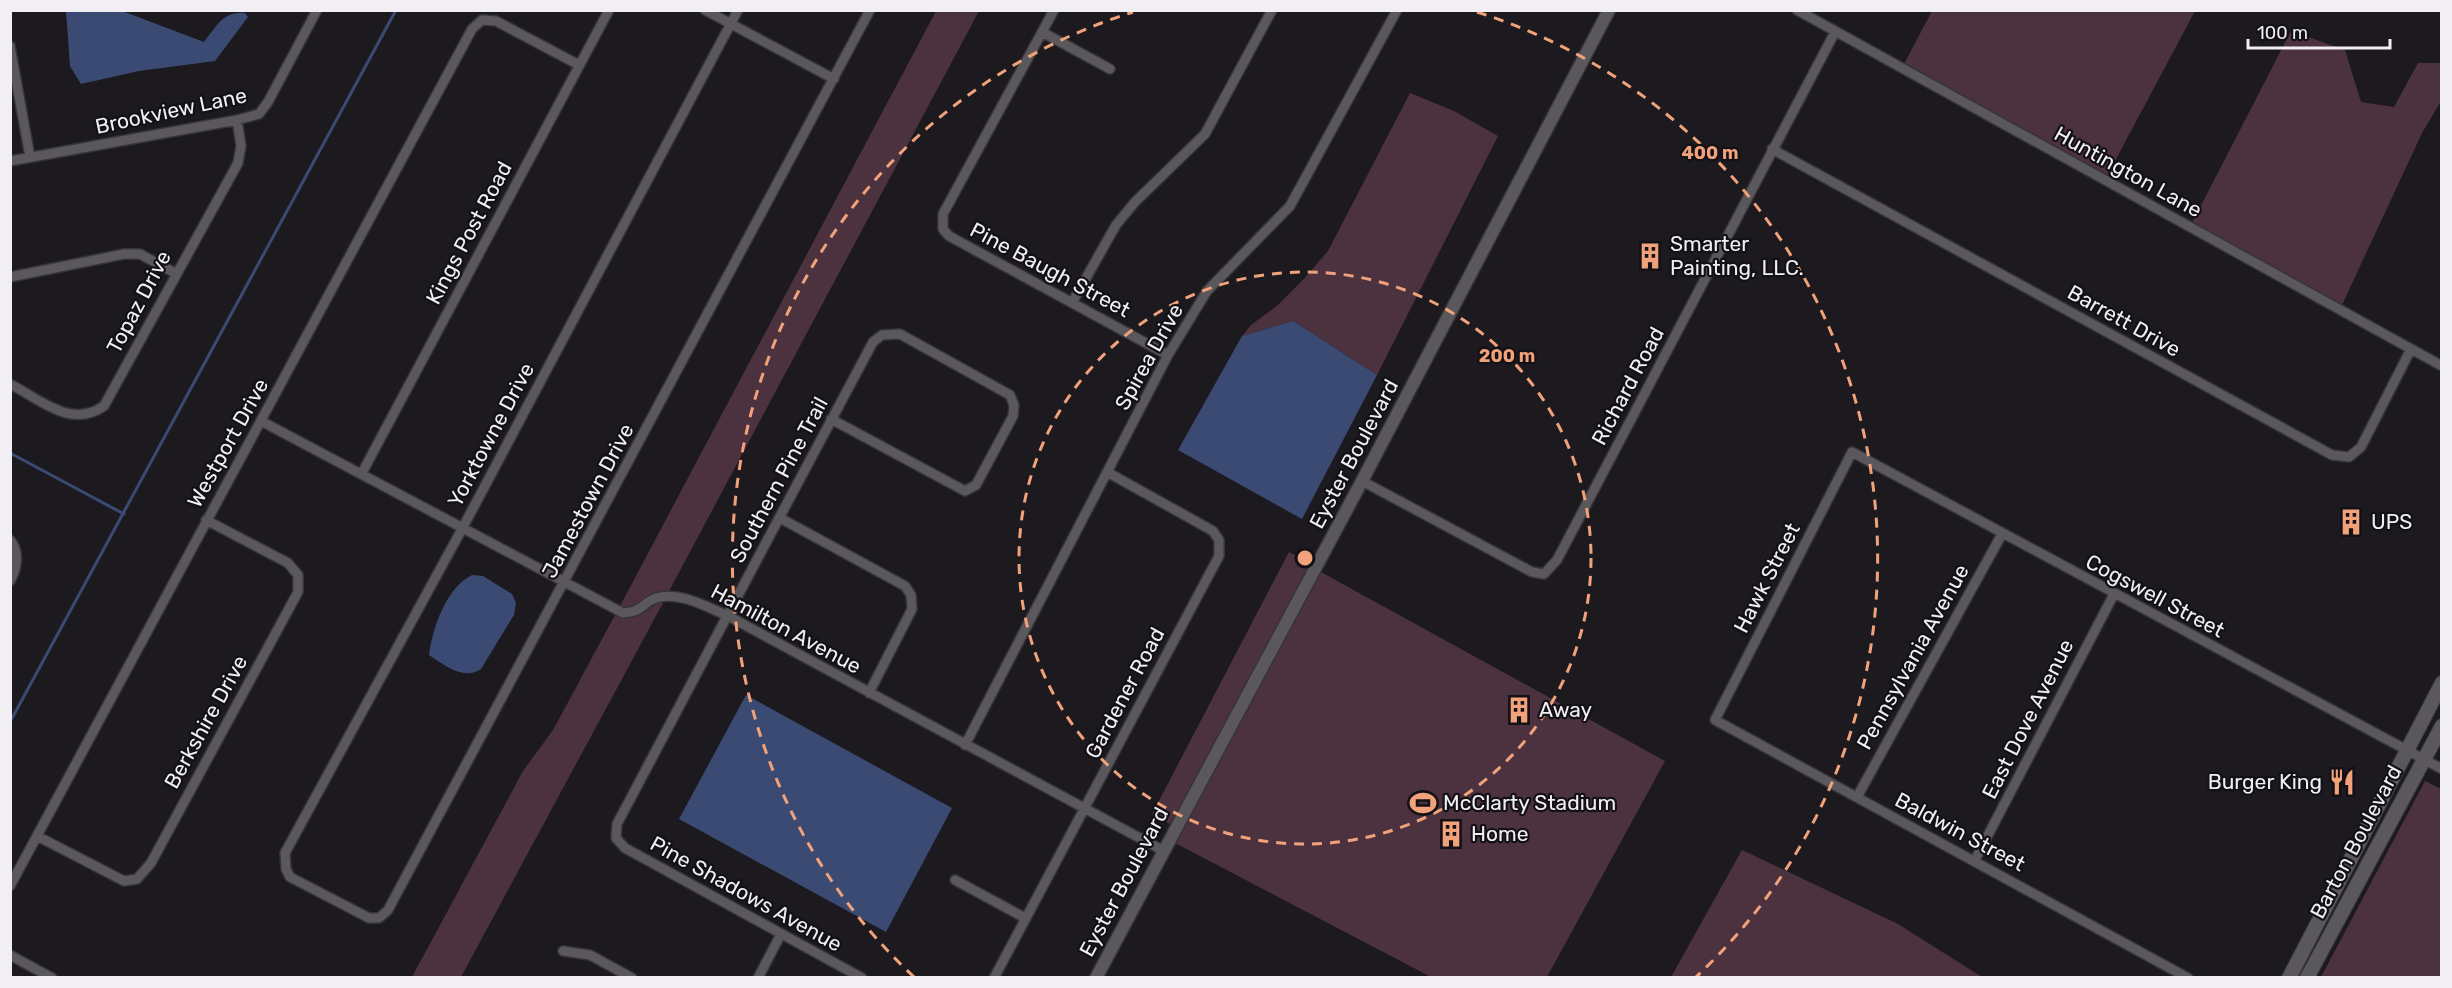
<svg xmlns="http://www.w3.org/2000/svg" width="2452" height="988" font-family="Rubik,sans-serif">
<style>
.green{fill:#4c323f}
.water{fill:#3b4a73}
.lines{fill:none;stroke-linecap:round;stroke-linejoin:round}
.stream{stroke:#3b4a73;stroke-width:3}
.minor-casing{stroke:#363437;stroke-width:12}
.tertiary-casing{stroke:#363437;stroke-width:15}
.secondary-casing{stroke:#363437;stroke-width:16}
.minor{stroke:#5b585d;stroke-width:9}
.tertiary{stroke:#5b585d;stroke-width:12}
.secondary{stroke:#5b585d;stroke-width:14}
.ring{fill:none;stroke:#f1a27b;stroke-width:3;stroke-dasharray:10 8}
.labels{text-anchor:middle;stroke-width:4.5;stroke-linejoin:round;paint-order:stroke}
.street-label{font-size:21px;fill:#f1eff3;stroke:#131115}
.poi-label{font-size:21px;fill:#f1eff3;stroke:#131115;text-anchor:start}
.centre{fill:#f1a27b;stroke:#131115;stroke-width:3}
.ring-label{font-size:18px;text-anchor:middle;font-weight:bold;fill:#f1a27b;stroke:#131115;stroke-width:4.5;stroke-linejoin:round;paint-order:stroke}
</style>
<rect width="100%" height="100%" fill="#1c1a1e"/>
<path class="green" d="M936,11H979L668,593C664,593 657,592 652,594C640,599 635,612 620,606Z
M1932,11L2193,10L2195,11L2107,176L1904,64Z
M2291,31L2345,50L2361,102L2394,107L2418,63H2441V101L2422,133L2342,305L2192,223Z
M1410,93L1454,111L1498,136L1377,375L1293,321L1242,336L1251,325L1278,305L1302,281L1328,251Z
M1289,552L1311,563L1170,824L1152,814Z
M1319,571L1665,761L1547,977H1431L1175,843Z
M657,603H663L461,977H412L523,771L553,730L615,615C632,623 644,613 657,603Z
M2425,781L2441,789V977H2321Z
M1742,850L1898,924L1982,977H1671Z"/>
<path class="water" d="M66,11H122L204,42C216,27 223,11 245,13L248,17L215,61L139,71L81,84L70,66Z
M1293,321L1377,375L1302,519L1178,450L1242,336Z
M472,575L483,576L512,594L516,603L514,615L481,669C464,681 444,665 429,655C433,627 446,588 472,575Z
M746,695L952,808L886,932L679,819Z"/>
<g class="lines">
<path class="stream" d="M10,453L124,514
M10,722L396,10"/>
<g class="minor-casing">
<path id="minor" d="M705,10L834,79
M738,10L462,529L285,853L286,869L290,877L369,918H379L388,910L870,10
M1054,10L943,214V229L949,236L1168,355
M1797,10L2442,366
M1042,32L1110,69
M10,46L30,157
M1772,149L2332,455L2349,457L2361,447L2411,349
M10,161L237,120L259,114L268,102L317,10
M10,277L124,254H140L175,273
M1073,301L1116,225L1135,202L1205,134L1272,10
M10,384C41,400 71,429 104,406L238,163L241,146L237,120
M831,419L965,491L976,485L1013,416L1014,405L1010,395L900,334L882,335L873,342C787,502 702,664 617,824L616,838L625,848L862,978
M261,421L623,613C645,611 641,603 656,598C680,591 707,607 728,616L1162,850
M362,473L609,10
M1362,481L1532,572L1544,574L1557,560L1835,32
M780,518L905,586L911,595L912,609L869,693
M10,540C20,551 17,569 10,581
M965,745L1168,355L1207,291L1290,206L1397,10
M1857,797L2002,534
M37,836L124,881L137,879L151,863L298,592V575L288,563L206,520
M1975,860L2114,594
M955,880L1025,918
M10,886L472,29L482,20L496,21L579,65
M563,951L590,955L632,978
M10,955L52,978
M758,978L781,934
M994,978L1219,556V540L1213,531L1107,472
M2188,978L1715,720L1852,452L2442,769"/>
</g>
<g class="tertiary-casing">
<path id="tertiary" d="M1096,978L1362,481L1609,10"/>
</g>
<g class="secondary-casing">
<path id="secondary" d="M2289,978L2442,683
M2307,978L2442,726"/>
</g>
<use href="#minor" class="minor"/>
<use href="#tertiary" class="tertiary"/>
<use href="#secondary" class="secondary"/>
</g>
<g class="ring">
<circle cx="1305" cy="558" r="286"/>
<path d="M914 977A573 573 0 0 1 1133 12M1477 12A573 573 0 0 1 1696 977"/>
</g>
<defs>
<g id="building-bare" transform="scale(2.07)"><path d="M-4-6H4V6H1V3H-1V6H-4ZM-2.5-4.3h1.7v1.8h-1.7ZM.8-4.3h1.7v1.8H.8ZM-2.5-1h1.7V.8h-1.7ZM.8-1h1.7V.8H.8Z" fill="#f1a27b" stroke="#131115" stroke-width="2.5" paint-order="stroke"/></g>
<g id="restaurant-bare" transform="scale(2.07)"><path d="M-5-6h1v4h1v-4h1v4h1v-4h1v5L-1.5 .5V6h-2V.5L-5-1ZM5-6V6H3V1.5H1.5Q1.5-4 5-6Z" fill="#f1a27b" stroke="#131115" stroke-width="2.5" paint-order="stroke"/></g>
<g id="stadium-bare" transform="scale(2.07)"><path d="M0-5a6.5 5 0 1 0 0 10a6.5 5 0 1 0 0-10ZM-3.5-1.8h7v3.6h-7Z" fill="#f1a27b" stroke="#131115" stroke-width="2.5" paint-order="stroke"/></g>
</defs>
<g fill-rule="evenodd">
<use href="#building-bare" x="1650" y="256"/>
<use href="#building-bare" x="2351" y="522"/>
<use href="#building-bare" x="1519" y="710"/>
<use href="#restaurant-bare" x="2342" y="782"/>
<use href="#stadium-bare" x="1423" y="803"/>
<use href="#building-bare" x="1451" y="834"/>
</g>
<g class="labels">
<g class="street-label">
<text transform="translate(171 111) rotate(-12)" y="7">Brookview Lane</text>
<text transform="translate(2128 172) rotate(29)" y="7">Huntington Lane</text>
<text transform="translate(469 233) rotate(-62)" y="7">Kings Post Road</text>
<text transform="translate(1050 270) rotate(28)" y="7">Pine Baugh Street</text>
<text transform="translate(139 302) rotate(-62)" y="7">Topaz Drive</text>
<text transform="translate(2124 321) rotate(29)" y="7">Barrett Drive</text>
<text transform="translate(1149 357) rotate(-61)" y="7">Spirea Drive</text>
<text transform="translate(1628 386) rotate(-62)" y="7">Richard Road</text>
<text transform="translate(491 435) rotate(-62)" y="7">Yorktowne Drive</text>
<text transform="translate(228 443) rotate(-61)" y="7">Westport Drive</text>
<text transform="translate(1354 454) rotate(-62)" y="7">Eyster Boulevard</text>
<text transform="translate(779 480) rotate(-62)" y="7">Southern Pine Trail</text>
<text transform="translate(588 501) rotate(-62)" y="7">Jamestown Drive</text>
<text transform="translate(1767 578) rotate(-63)" y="7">Hawk Street</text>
<text transform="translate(2155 596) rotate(28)" y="7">Cogswell Street</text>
<text transform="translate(786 629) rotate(28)" y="7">Hamilton Avenue</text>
<text transform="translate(1913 657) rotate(-61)" y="7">Pennsylvania Avenue</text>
<text transform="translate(1125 693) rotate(-62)" y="7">Gardener Road</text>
<text transform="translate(2028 719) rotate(-63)" y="7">East Dove Avenue</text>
<text transform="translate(206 722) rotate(-61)" y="7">Berkshire Drive</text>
<text transform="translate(1960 832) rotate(28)" y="7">Baldwin Street</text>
<text transform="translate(2356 842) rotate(-62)" y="7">Barton Boulevard</text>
<text transform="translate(1124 882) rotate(-62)" y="7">Eyster Boulevard</text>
<text transform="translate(746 894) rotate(29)" y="7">Pine Shadows Avenue</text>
</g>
<g class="poi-label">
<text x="1670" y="251">Smarter<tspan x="1670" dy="24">Painting, LLC.</tspan></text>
<text x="2371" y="529">UPS</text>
<text x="1539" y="717">Away</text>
<text x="2322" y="789" text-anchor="end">Burger King</text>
<text x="1443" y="810">McClarty Stadium</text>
<text x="1471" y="841">Home</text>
</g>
</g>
<circle cx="1305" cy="558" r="9" class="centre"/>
<g class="ring-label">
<text x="1710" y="159">400 m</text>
<text x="1507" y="362">200 m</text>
</g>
<rect width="2452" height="988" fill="none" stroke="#f1eff3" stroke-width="24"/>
<path d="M2248 39v9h142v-9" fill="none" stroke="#f1eff3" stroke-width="3"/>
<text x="2257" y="39" font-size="18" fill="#f1eff3" stroke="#131115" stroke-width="4.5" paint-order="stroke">100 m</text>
</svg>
